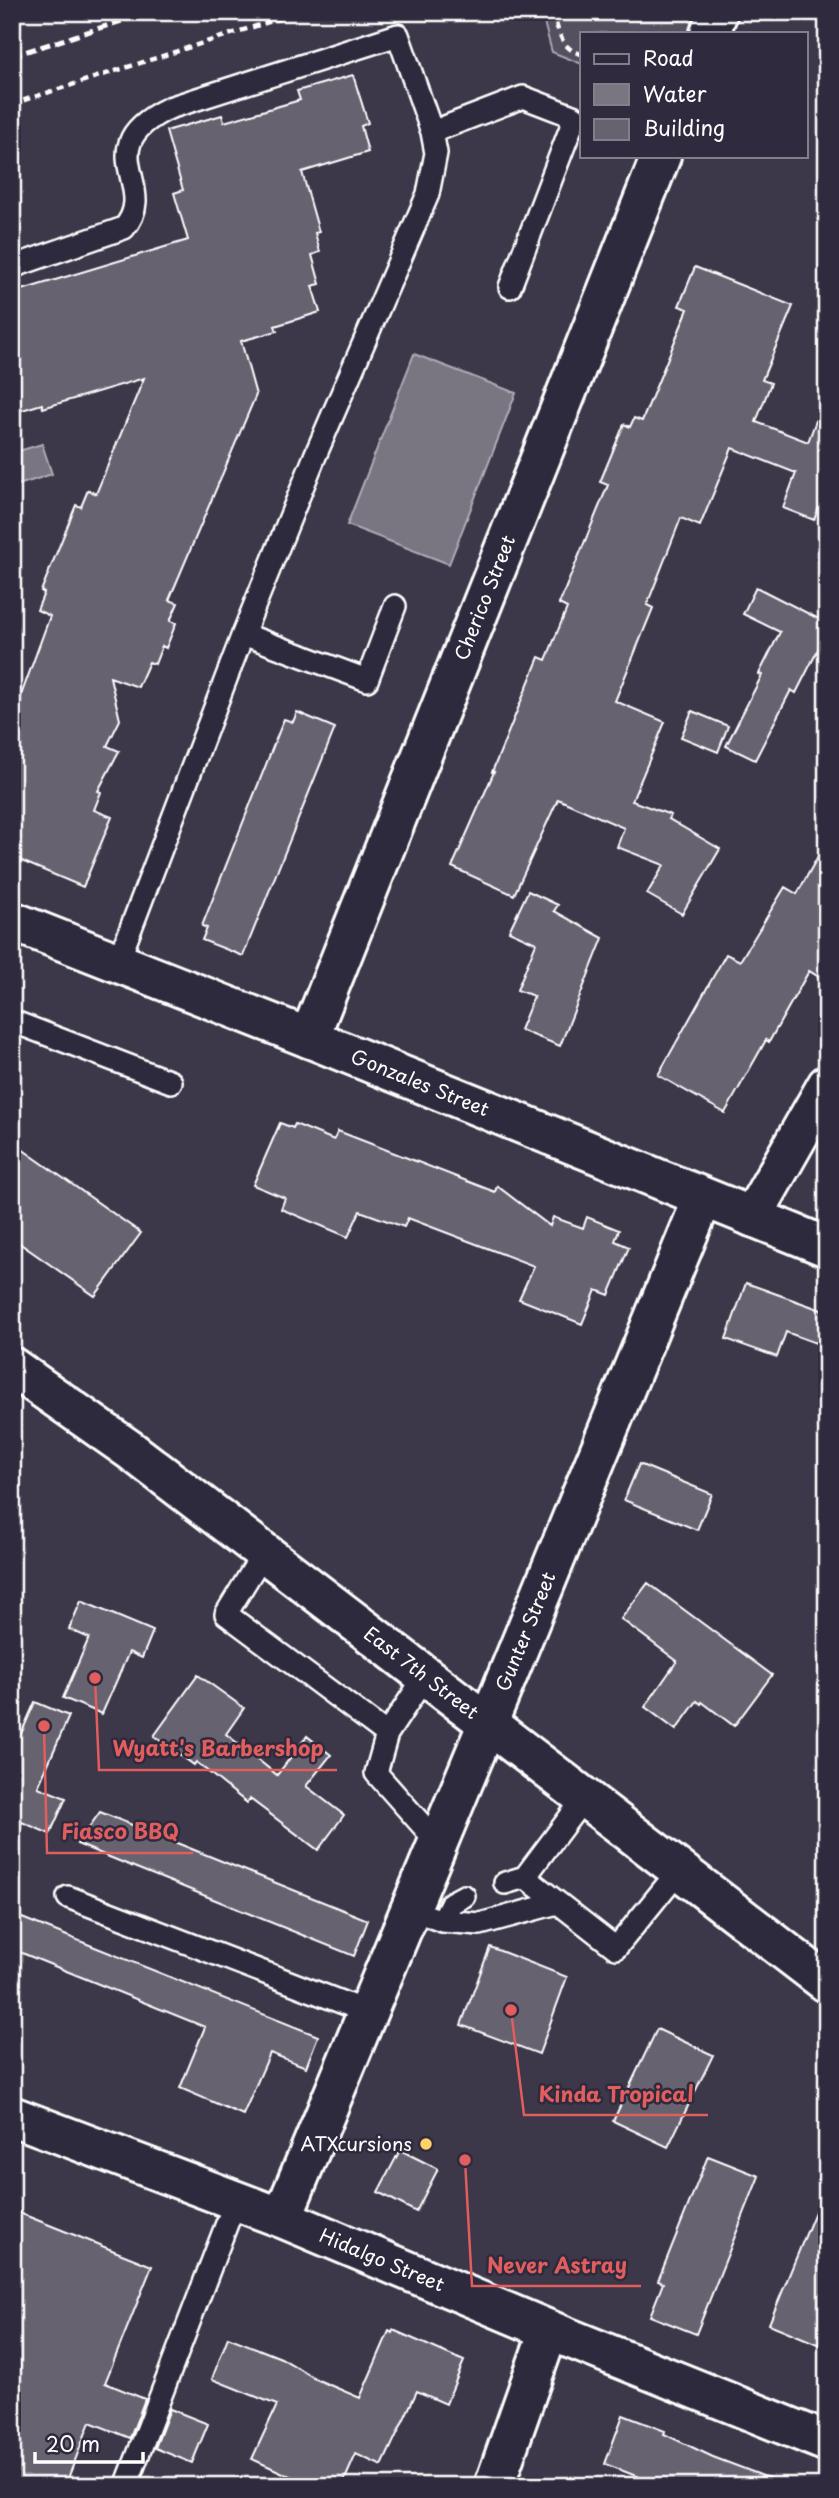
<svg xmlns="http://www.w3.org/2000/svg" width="839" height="2498" font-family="'Playpen Sans',sans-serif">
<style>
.green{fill:#555060;stroke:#aaa8b0;stroke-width:2}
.water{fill:#797682;stroke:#afadb4;stroke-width:2}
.building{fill:#666270;stroke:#fff;stroke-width:2}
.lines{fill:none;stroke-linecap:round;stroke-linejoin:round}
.lane-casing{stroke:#fff;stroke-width:26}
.street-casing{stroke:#fff;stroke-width:44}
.primary-casing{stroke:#fff;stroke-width:44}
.path{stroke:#fff;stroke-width:4.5;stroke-dasharray:7 5;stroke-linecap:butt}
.lane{stroke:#2f2a3d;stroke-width:21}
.street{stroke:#2f2a3d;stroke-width:38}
.primary{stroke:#2f2a3d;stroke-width:38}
.rail{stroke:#fff;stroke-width:5;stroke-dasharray:10 5;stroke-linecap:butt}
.poi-dot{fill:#ffd166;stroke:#2f2a3d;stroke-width:2.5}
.labels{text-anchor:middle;stroke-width:5;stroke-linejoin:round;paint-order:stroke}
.street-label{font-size:19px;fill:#fff;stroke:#2f2a3d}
.poi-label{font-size:19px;fill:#fff;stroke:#2f2a3d;text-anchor:end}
.leader{fill:none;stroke:#e05e5e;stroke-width:2.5}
.callout-dot{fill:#e05e5e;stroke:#2f2a3d;stroke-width:2.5}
.callout-label{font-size:21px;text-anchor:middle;font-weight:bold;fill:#e05e5e;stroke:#2f2a3d;stroke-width:5;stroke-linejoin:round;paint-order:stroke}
</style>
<rect width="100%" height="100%" fill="#3c3749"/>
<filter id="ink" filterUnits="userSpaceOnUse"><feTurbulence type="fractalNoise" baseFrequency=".0143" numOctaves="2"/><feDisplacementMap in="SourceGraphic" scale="14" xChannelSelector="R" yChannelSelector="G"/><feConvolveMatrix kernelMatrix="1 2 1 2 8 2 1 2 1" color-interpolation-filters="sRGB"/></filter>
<g filter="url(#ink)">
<path class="green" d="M543,12H696L688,33H582V64L552,52L542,15Z"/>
<path class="water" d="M414,354L516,393L449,564L347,525Z
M42,444L52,474L12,487V453Z"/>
<path class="building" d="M353,75L368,123L361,126L368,152L302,172L319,232L315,233L320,252L312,255L320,284L312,286L320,312L275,326L277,331L241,341L256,395L169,600L178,603L170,621L176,623L166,648L162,646L155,664L149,662L138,687L110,677L120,720L107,746L119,751L98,791L101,792L94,810L112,817L83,887L12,857V720L50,616L37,610L44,593L41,591L76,505L81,507L88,490L96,494L144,378L43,408L42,404L12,413V293L188,240L174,193L183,190L166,131L222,115L224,122L300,100L297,91Z
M695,267L793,306L762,380L771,383L756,422L808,442L824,399H827V488L814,520L783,508L796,473L732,448L700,526L681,518L647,605L653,608L615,701L665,722L632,801L671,815L669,819L720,849L682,914L647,894L664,865L617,847L624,828L558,799L514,895L452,867L494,772H492L539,657L546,660L567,608L559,604L608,485L600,482L624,424L630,427L634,418L642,421L688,309L679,306Z
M756,587L827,623V632L796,693L791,690L755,760L726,746L762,675L759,674L780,632L743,614Z
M692,711L728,726L718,752L681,737Z
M297,712L335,728L243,956L202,940L207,928L202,926L284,719L293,722Z
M827,840V982L809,971L769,1042L766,1040L725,1113L658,1075L726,954L740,961L785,887L797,894Z
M528,891L558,905L554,911L603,938L560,1046L520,1030L534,996L517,990L536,943L509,931Z
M280,1123L293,1128L295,1124L334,1140L338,1131L495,1192L497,1186L550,1226L553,1217L583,1228L587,1217L619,1230L615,1241L629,1247L609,1295L596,1290L582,1324L519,1299L534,1266L408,1218L404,1227L360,1211L348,1237L281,1209L285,1198L253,1185Z
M12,1142L141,1233L95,1296L12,1238Z
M746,1283L827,1312V1347L786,1332L777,1357L726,1339Z
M639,1464L712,1494L697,1530L624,1500Z
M648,1583L772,1675L734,1726L702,1702L701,1704L697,1701L676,1730L645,1707L677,1661L621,1619Z
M81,1601L153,1631L142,1658L129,1652L102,1714L63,1698L89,1638L69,1629Z
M198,1675L244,1708L226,1734L277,1775L307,1736L331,1755L306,1786L344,1815L318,1850L250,1799L247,1803L196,1762L194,1765L154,1736Z
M35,1702L69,1716L38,1787L66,1798L50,1834L22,1822L12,1845V1754Z
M100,1812L368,1920L354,1956L77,1844Z
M12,1914L318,2036L306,2067L270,2053L243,2115L180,2088L205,2027L12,1949Z
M490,1947L567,1977L539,2054L461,2025Z
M657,2029L713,2055L668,2147L613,2121Z
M400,2150L438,2169L416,2212L378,2192Z
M708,2156L759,2176L696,2334L650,2316L663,2283L658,2281Z
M826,2185H827V2348L769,2324Z
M12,2210L152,2266L105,2383L145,2399L130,2438L90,2422L65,2486H12Z
M393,2330L464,2361L446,2404L417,2391L382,2466L356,2454L342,2486H312L252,2459L277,2405L212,2379L228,2337L281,2358L318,2380L360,2398L389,2331L392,2333Z
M170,2409L208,2424L192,2463L155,2448Z
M623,2415L665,2431L664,2434L713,2457L782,2483L781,2486H662L605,2464Z"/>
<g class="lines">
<g class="lane-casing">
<path id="lane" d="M432,132L523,97L575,117L510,287
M12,267L124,228C161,186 86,148 169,108L398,35L432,132L436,153L428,194L315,456L243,634L118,962
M243,634L367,680L395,606
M12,1021L171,1082
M264,1552L226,1614L387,1734L426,1675
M387,1734L376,1773L438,1843
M525,1877L616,1948L680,1869
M505,1883L525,1877L585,1797
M68,1897L367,2012
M431,1917L442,1921L451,1903L464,1896
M442,1921L480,1924L557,1903
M126,2486L236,2200"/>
</g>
<g class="street-casing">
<g id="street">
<path d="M710,33L718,12"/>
<path id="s1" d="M12,921L309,1038L827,1247"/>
<path id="s2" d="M309,1038L661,156"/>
<path d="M752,1217L827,1085"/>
<path id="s3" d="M12,2116L282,2218L549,2330L827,2442"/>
<path id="s4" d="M282,2218L509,1672L703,1198"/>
<path d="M494,2486L549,2330"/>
</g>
</g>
<g class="primary-casing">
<g id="primary">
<path id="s5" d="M12,1367L130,1450L827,1983"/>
</g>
</g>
<path class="path" d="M553,12C558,30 561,50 582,54
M12,104L300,12"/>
<use href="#lane" class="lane"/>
<use href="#street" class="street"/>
<use href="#primary" class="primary"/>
<path class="rail" d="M12,56L150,12"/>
</g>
</g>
<circle class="poi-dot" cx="426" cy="2144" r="7"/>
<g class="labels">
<g class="street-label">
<text dy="7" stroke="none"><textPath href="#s2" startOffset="474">Cherico Street</textPath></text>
<text dy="7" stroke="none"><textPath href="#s1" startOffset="439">Gonzales Street</textPath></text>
<text dy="7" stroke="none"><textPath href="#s4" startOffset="635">Gunter Street</textPath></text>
<text dy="7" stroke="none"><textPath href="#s5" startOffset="511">East 7th Street</textPath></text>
<text dy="7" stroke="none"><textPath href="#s3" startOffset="397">Hidalgo Street</textPath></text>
</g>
<g class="poi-label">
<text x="412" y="2151">ATXcursions</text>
</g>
</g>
<path class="leader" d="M95 1678L99 1770H337M44 1726L47 1853H193M511 2010L524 2115H708M465 2160L472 2286H641"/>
<g class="callout-dot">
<circle cx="95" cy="1678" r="7"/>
<circle cx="44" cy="1726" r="7"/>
<circle cx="511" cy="2010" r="7"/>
<circle cx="465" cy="2160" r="7"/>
</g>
<g class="callout-label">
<text x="218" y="1756">Wyatt's Barbershop</text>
<text x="120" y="1839">Fiasco BBQ</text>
<text x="616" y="2102">Kinda Tropical</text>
<text x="557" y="2273">Never Astray</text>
</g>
<rect width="839" height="2498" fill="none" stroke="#2f2a3d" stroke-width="42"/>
<rect x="21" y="21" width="797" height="2456" fill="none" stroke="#fff" stroke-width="2.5" filter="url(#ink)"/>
<rect x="580" y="32" width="228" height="126" fill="#2f2a3d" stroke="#827f8b" stroke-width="2"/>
<rect x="594" y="54" width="35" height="10" fill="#2f2a3d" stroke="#827f8b" stroke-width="2"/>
<text x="643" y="66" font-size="21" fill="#ffffff">Road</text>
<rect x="594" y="84" width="35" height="21" fill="#797682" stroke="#827f8b" stroke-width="2"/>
<text x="643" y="102" font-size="21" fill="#ffffff">Water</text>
<rect x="594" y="119" width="35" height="21" fill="#666270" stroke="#827f8b" stroke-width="2"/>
<text x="643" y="136" font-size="21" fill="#ffffff">Building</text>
<path d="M35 2452v10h108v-10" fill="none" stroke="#ffffff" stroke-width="3.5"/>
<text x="46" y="2452" font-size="21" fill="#ffffff" stroke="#2f2a3d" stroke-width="5" paint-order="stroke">20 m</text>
</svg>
